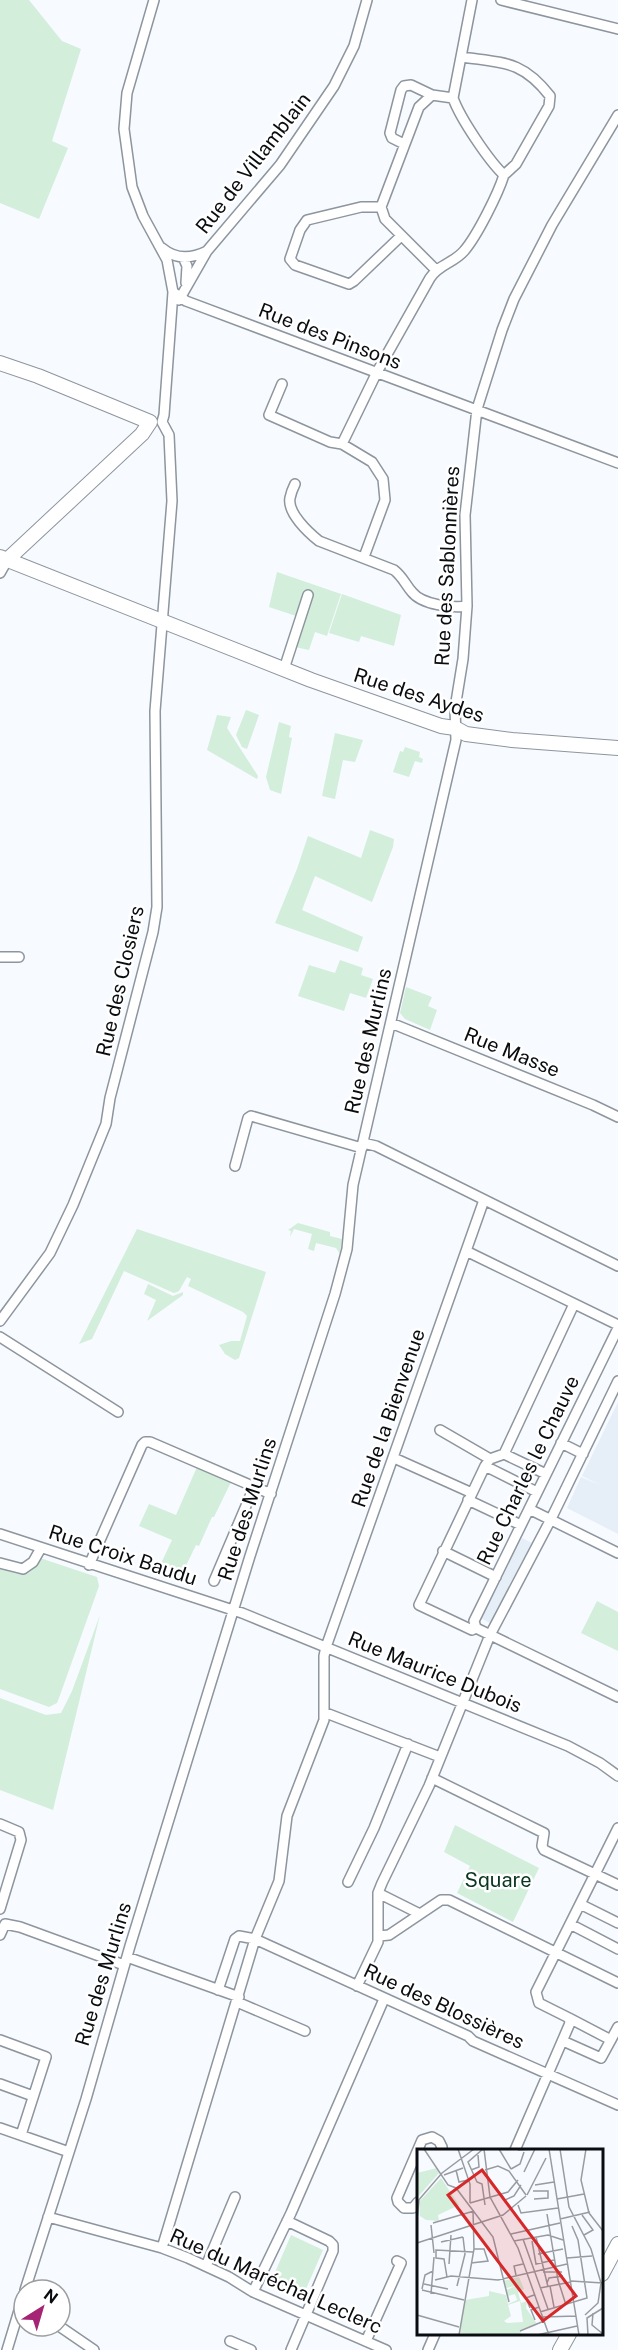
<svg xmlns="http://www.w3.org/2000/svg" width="618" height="2350" font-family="'Public Sans',sans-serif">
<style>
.built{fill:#e6eff8}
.green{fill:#d3efdb}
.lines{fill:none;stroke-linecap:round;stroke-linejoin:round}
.street-casing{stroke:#8d959e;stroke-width:12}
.secondary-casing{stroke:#8d959e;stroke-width:16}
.street{stroke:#fff;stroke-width:9}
.secondary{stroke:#fff;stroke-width:14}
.labels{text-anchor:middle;stroke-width:5;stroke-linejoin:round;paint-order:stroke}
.street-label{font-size:20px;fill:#0a0d10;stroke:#fff}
.park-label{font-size:20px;fill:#09361f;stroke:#fff}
.inset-road{fill:none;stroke:#989b9f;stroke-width:1.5}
.view{fill:#d62828;fill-opacity:0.15;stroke:#d62828;stroke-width:3}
.inset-edge{fill:none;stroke:#0a0d10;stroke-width:3}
</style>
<rect width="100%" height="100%" fill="#f7faff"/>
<path class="built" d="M618,1402V1534L567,1508L581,1477L600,1485L582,1476Z
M522,1538L532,1543L491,1624L481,1618Z"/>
<path class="green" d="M0,0H29L62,41L81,49L52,141L68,148L39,219L0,203Z
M277,572L341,594L327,636L315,632L309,650L295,647L291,637L296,616L269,607Z
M342,594L401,615L394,646L361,636L359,642L329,633Z
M246,710L259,715L247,749L242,747L236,735Z
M217,715L231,717L227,728L258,776L257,779L207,750Z
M279,722L291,726L289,737L292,738L281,794L270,790L266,777Z
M335,733L363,740L355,762L343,760L335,799L322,796Z
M405,747L420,752L419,757L423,759L422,763L415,761L409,777L393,772L400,751L403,752Z
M370,830L394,839L393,847L372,902L315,876L302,910L363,937L358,952L275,923L297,869L308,836L361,858Z
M340,960L363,968L361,975L373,979L366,998L350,993L344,1011L298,996L309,965L335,973Z
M406,987L432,997L428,1006L437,1010L430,1030L405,1019L400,1013Z
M298,1223L330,1232V1236L342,1239L340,1254L336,1248L316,1243L314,1251L308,1249L312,1234L294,1229L290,1237L291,1231L288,1230Z
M137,1229L266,1272L239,1358L235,1360L225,1354L219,1345L231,1341H240L247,1316L243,1312L188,1286L191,1279L187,1277L179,1291L174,1293L124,1271L92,1339L79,1344Z
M148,1284L173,1296L183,1292V1295L147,1321L156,1300L144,1294Z
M197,1467L231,1482L214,1517H212L199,1546L196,1545L182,1574L178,1577L157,1572L172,1540L139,1526L149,1504L176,1515Z
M40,1558L97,1577L99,1586L59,1698L57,1703L49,1707L0,1689V1568C19,1575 30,1581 40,1558Z
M597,1601L618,1612V1651L581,1633Z
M100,1615L53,1810L0,1790V1698L46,1715L61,1713L72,1691Z
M455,1825L539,1868L513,1922L457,1893L470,1866L444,1852Z
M291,2235L323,2250L302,2298L270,2284Z"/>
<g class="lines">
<g class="street-casing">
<path id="street" d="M501,0L618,29
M462,57C503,63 522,60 550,96L549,106L516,164L504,175
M404,144L392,138L390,133L401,90L404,86L411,85L432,95
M381,207H361L307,220L300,230L290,259L295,265L349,284L354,281L401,236
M162,248C176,260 191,259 207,251
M183,257L187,266L186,283
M436,270L385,219L381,207L419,107L432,95L453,98
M173,292L186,301L618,463
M179,300L207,251L280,165L334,86L354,46L367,0
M282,384L269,415L330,442L342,444L372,462L383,479L385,500L364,557
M342,444L377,372L430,278C439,264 454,263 464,251C477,236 498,194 504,175C489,161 460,118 453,98L472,0
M295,484C293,488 291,493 290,498C287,513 309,533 319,541L394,570C403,577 405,584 412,592C422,605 452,608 467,606
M0,573L8,559
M284,669L308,595
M0,957H19
M391,1023L593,1105L618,1117
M363,1143L376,1146L618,1266
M235,1166L248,1118L251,1116L362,1148
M466,1251L618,1325
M574,1304L504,1454L490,1459L485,1466L419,1605L472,1630L476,1628L618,1697
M0,1321L50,1253L73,1205L106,1124L110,1098L153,932L157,907L155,711L172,501L169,435L162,422L164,415L173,292L167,260L143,216L132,187L124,129L127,93L154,0
M0,1337L118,1412
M440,1430L490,1459
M561,1443L583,1454
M504,1454L546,1474
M394,1458L472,1493
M485,1466L537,1492
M468,1500L521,1525
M529,1509L618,1553
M0,1534L242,1613L568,1746L600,1763L618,1776
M443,1551L496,1577
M0,1563L23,1569L33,1562L41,1548
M89,1565L142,1445L145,1442H150L271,1494
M214,1581L254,1487
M476,1628L474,1621L618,1328
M326,1713L440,1757
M432,1778L544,1833L542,1846L544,1850L618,1885
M0,1824L19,1832L21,1840L0,1909
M348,1882L374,1828L408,1744
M378,1893L420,1914
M580,1904L618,1923
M570,1924L618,1949
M0,1935L5,1924L20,1927L124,1965
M379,1936L389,1935L441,1900H449L618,1983
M127,1957L239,1997
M357,1986L378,1942V1893L382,1883L429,1786L490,1635L551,1519L618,1381
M218,1990L235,1939L239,1936L255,1939L468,2036L473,2041L618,2105
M237,2002L305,2031
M569,2018L611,2040
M0,2040L46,2057L21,2135
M563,2041L601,2058L618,2027
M0,2084L33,2096
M0,2128L69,2152
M515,2150L570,2023L569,2018L539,2003L536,1992L618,1828
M418,2202L413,2208H404L398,2202L397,2198L422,2140L432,2137L439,2141L442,2147L441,2150
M48,2217L162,2248L188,2258L229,2277L253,2292L386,2350
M287,2221L329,2241L333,2245V2251L291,2350
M162,2248L255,1939L279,1881L287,1816L324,1720V1656L326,1647L484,1200
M206,2266L235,2197
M25,2290L86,2099L130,1946L250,1556L335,1294L347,1249L353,1185L456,740L455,708L463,659L467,606L465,515L477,409L502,330L514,299L552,225L618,115
M253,2292L291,2213L384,1999
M59,2326L94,2350
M230,2341L251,2350
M366,2341L401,2263L397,2261
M7,2350L24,2294
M428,2350L435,2334"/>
</g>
<g class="secondary-casing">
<path id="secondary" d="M0,363L38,376L150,422L142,434L8,559
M0,557L311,680L441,726L455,728L466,734L512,740L618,748
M602,2274L618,2244
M560,2350L569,2334"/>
</g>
<use href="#street" class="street"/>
<use href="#secondary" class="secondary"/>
</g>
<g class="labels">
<g class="street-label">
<text transform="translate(253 163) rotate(-52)" y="7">Rue de Villamblain</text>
<text transform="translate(330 336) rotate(21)" y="7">Rue des Pinsons</text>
<text transform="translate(447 566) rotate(-87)" y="7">Rue des Sablonnières</text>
<text transform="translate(419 695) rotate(18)" y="7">Rue des Aydes</text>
<text transform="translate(120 981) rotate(-77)" y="7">Rue des Closiers</text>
<text transform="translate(368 1041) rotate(-77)" y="7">Rue des Murlins</text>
<text transform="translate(512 1052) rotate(22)" y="7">Rue Masse</text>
<text transform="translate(388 1418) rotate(-71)" y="7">Rue de la Bienvenue</text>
<text transform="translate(528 1470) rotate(-64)" y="7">Rue Charles le Chauve</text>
<text transform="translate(247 1509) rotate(-72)" y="7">Rue des Murlins</text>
<text transform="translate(123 1555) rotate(18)" y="7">Rue Croix Baudu</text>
<text transform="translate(435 1672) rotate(22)" y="7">Rue Maurice Dubois</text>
<text transform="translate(103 1974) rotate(-73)" y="7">Rue des Murlins</text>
<text transform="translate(444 2006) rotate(25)" y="7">Rue des Blossières</text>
<text transform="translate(276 2281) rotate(24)" y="7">Rue du Maréchal Leclerc</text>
</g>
<g class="park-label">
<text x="498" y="1887">Square</text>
</g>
</g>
<g transform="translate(417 2149)">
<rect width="186" height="186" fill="#f7faff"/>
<path d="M20,19L22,24L0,49V24ZM24,29L42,56L21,66L22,72L9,71L3,67L2,53ZM102,128L107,140L101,143L104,154L110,152L109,159L120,175L103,181L104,186L43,184L48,151L72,147V142L89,146L91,155L100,151L98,145L91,147L89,141L99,137L89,139L86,132ZM103,152L106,173L90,174L87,172L94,167L91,156Z" fill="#d3efdb" fill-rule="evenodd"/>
<path class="inset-road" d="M7,0L31,36L39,39L76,88L92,153M41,0L53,35V54M66,0L51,13L60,33L65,35L68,56M67,0L73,48L101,99L132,186M82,0L94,20M132,0L162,186M143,0L152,58L174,100L184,134L181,154L168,166M169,0L164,31L172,64M101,1L120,0M94,20L103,15L107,3M39,21L42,33L51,31M54,21L62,18L61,6M68,21L81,17L92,22L109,46M107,23L118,0M27,26L46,19M118,36L137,33M116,42H131V49L117,50M84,45L88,51L97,47L104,36M110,46L129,9M140,50L167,45M0,53L25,24L57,0M53,54L91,43L101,31M101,56L104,64L141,59M172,64L186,82M130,65L141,131L149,156M165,66L176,81L167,86M0,70L2,51M143,70L173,63M16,74L57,62M14,76L17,104M94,85L143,74M119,88L131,138M106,90L131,160M97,92L131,86L146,91M115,92L119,115L137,111M24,93L46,88M0,94L86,66L109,47M121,105L146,100M150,109L175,107M54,114L71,112L67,100H57M32,115L34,86M126,123H145M99,126L97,117L106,115M30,128L27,110L19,109V101L56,103M18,131L34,127L81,131L150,115M154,132L186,134M130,134L132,129L146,127M7,135L31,140M40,137L48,105L46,88M133,137L137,158M123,139L154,133M5,140L8,126L16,122M5,141L47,151M14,145L17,108M113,159L109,149L117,146M123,163L170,149L161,91L155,77M176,164L175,176L186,185M0,166L42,178M126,168L159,167M118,171L114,161L122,158M103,182L127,172M42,186L57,100L56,62M120,186L160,177M171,186L170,169L186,159"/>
<path class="view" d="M65,21L159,147L126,172L31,46Z"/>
<rect width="186" height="186" class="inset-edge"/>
</g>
<g transform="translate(42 2308) rotate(37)"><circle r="28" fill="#ffffff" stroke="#9d9e9f" stroke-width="1.5"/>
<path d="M0-4.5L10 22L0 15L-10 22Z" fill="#a52474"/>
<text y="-9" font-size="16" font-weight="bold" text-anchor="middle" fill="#0a0d10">N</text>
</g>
</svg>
